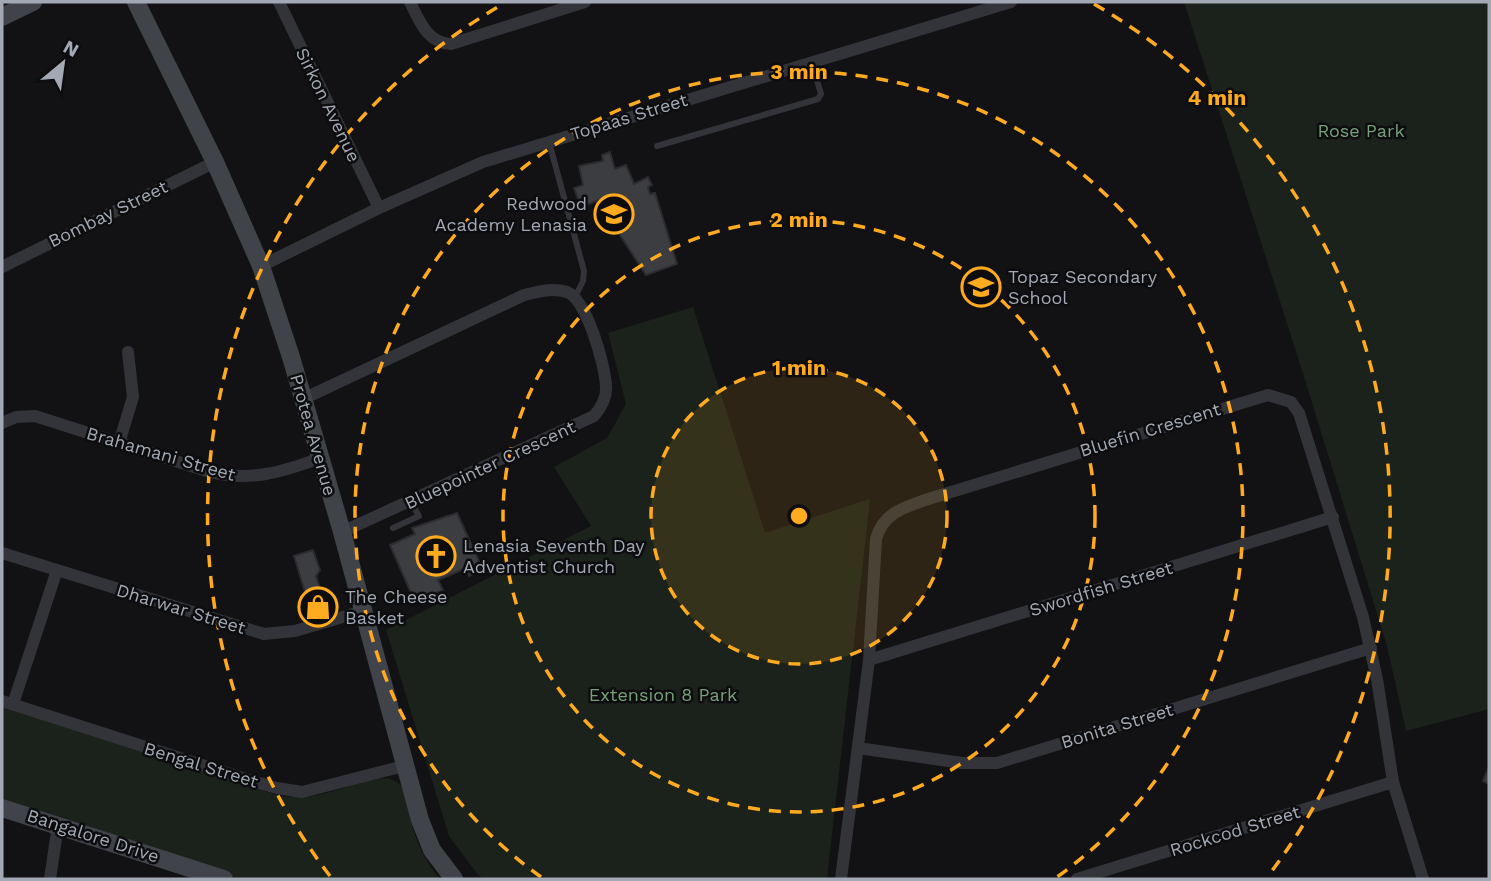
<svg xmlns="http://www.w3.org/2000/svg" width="1491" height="881" font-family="'Work Sans',sans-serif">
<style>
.green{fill:#1a221b}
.building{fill:#3c3d41;stroke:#2c2c30;stroke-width:2}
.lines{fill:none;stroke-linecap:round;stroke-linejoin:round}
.lane{stroke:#333439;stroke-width:6}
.street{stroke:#333439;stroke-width:12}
.secondary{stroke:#404349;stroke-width:18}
.ring{fill:none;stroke:#ffaa1f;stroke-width:3.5;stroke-dasharray:12 9}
.labels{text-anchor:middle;stroke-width:5;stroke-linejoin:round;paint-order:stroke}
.street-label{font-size:18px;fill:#a2a9b5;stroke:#0d0d0f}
.park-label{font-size:18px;fill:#77a278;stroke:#0d0d0f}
.poi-label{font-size:18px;fill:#a2a9b5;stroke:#0d0d0f;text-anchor:start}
.centre{fill:#ffaa1f;stroke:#0d0d0f;stroke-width:3.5}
.ring-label{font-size:21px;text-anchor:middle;font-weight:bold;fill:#ffaa1f;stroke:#0d0d0f;stroke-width:5;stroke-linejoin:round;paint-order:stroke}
</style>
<rect width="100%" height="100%" fill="#121214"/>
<path class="green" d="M1184,2H1489V709L1406,731L1387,646L1301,367Z
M693,307L765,533L870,499L827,879H484L478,875L449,836L386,630L591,526L554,467L607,438L626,404L608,333Z
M2,707L280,796C323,802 347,782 386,778C393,778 400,783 403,789C408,799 408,811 411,821C416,842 426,863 440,879H238L223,871L2,800Z"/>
<path class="building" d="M610,152L615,169L626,165L634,184L648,177L652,185L648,187L650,194L655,193L677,264L646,275L603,209L609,205L604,198L581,207L574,188L583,185L579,166L603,161L602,155Z
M457,513L483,570L469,576L466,568L438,580L443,590L415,602L390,545L415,534L412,528Z
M313,550L320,570L316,576L328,614L313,618L294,556Z
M1489,767V784L1483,781Z"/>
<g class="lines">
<path class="lane" d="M549,142L584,271L583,281L575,297
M657,146L818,99L821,94L812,63
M393,528L419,516L410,501"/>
<path class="street" d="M279,2L379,208
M410,2C419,20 427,43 451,44L585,2
M261,266L379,208L483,162L1011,2
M2,267L215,162
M303,399L524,295C537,292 553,287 567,292C587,300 605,365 606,386C607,398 601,408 594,416L342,532
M2,423L16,417L35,416L210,472C249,482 283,472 320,458
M119,443L133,397L128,352
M2,553L264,634L295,631L363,611
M869,660L1333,517
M2,701L252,781L277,788L302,792L404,766
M13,704L57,570
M858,748L962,763H997L1371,648
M50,879L58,825
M841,879L869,660L876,539C883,514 902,508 925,500L1268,395L1291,402L1299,413L1363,617L1377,679L1393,782L1423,879
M1077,879L1393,782"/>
<path class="secondary" d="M136,2L215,162L261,266L291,357L342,532L420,820L432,850L454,879
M2,17L33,2
M2,808L224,879"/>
</g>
<circle cx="799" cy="516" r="148" fill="#ffaa1f" fill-opacity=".12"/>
<g class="ring">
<circle cx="799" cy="516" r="148"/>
<circle cx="799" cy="516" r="296"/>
<path d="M541 877A444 444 0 1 1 1057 877"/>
<path d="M330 876A591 591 0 0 1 503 4M1094 4A591 591 0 0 1 1268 876"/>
</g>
<defs>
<g id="school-ring" transform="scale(2.0125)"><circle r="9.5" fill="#0d0d0f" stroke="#ffaa1f" stroke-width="1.5"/><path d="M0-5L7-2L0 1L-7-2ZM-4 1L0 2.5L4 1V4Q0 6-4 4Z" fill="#ffaa1f"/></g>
<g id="church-ring" transform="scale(2.0125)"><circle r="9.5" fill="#0d0d0f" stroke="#ffaa1f" stroke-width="1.5"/><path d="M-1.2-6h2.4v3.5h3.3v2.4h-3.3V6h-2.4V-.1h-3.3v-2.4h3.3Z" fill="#ffaa1f"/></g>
<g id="shop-ring" transform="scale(2.0125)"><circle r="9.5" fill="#0d0d0f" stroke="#ffaa1f" stroke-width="1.5"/><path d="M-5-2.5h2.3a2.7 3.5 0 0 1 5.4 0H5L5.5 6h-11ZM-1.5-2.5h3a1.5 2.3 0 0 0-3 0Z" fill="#ffaa1f"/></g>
</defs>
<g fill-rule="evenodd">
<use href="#school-ring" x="614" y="214"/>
<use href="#school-ring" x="981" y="287"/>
<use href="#church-ring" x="436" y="556"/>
<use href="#shop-ring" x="318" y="607"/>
</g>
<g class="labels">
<g class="street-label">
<text transform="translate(328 105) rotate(64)" y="6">Sirkon Avenue</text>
<text transform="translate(629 117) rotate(-17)" y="6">Topaas Street</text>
<text transform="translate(108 214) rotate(-26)" y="6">Bombay Street</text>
<text transform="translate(1150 430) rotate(-17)" y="6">Bluefin Crescent</text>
<text transform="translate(313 435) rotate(74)" y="6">Protea Avenue</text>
<text transform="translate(161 454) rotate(16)" y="6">Brahamani Street</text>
<text transform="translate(490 465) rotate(-25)" y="6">Bluepointer Crescent</text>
<text transform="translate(1101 589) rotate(-17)" y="6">Swordfish Street</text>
<text transform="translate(181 609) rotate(17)" y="6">Dharwar Street</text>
<text transform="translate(1117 726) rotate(-17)" y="6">Bonita Street</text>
<text transform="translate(201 765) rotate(17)" y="6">Bengal Street</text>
<text transform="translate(1235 831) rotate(-17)" y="6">Rockcod Street</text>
<text transform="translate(93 836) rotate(18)" y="6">Bangalore Drive</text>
</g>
<g class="park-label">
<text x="1361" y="137">Rose Park</text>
<text x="663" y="701">Extension 8 Park</text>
</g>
<g class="poi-label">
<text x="587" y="210" text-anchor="end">Redwood<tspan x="587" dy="21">Academy Lenasia</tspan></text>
<text x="1008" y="283">Topaz Secondary<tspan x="1008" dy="21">School</tspan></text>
<text x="463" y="552">Lenasia Seventh Day<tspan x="463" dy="21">Adventist Church</tspan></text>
<text x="345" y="603">The Cheese<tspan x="345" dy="21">Basket</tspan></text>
</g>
</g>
<circle cx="799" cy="516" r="10" class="centre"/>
<g class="ring-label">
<text x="799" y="79">3 min</text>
<text x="1217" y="105">4 min</text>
<text x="799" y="227">2 min</text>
<text x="799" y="375">1 min</text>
</g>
<rect width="1491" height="881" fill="none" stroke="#a2a9b5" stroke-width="7"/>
<g transform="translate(63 63) rotate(29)" stroke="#0d0d0f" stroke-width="5" paint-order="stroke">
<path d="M0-5L12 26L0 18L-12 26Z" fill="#a2a9b5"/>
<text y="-10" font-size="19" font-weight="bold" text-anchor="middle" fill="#a2a9b5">N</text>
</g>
</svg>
